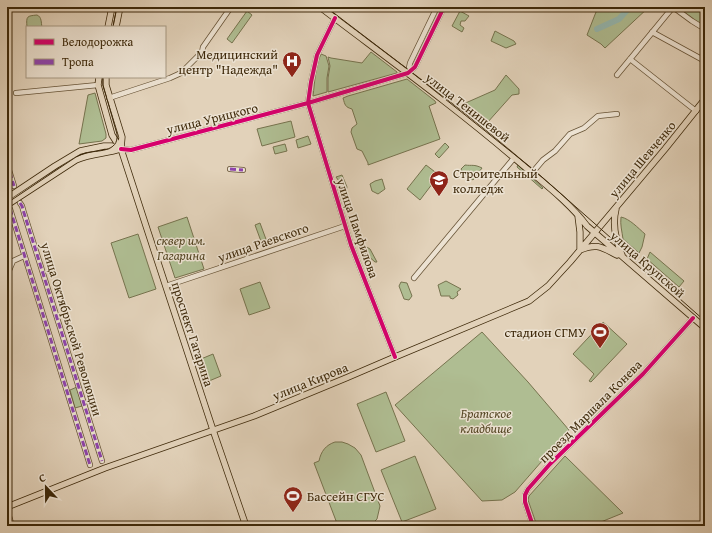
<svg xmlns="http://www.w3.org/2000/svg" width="712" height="533" font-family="'Gentium Book Plus',serif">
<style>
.green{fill:#afbd92;stroke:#76734e}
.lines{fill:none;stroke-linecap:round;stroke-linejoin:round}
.river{stroke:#95b8b0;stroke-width:6}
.minor-casing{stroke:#675336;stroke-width:6}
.major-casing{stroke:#3e290a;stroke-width:7}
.minor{stroke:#ece2d2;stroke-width:4.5}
.major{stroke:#e2d2ba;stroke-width:5.5}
.tram{stroke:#3e290a;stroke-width:1}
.quiet{stroke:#8e44ad;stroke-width:3;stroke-dasharray:6 3;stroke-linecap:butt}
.cycleway-casing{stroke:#ece2d2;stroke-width:6}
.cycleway{stroke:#d6006c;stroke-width:4}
.labels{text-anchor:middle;stroke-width:3;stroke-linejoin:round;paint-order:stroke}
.poi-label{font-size:13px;fill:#3e290a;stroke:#ece2d2;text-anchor:end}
.street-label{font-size:13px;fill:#3e290a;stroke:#ece2d2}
.park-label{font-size:13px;font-style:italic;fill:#554725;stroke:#ece2d2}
</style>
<rect width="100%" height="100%" fill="#e2d2ba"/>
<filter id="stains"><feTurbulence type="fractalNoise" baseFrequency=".005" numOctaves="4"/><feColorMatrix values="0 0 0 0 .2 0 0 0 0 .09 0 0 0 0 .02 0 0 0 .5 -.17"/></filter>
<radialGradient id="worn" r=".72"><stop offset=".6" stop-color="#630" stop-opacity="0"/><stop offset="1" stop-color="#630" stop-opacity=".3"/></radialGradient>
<path class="green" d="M602,7H649L605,48L601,44L587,35L596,12Z
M677,7H705V28Z
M247,11L252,15L232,43L227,39Z
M460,11L469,16L465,21H461L460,25L464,28L462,32L452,26Z
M37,15C42,17 41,23 42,27H27C26,16 27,16 37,15Z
M495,31L514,41L516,44L506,48L491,41Z
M371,52L397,72V73L328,92V78L330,66L328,57L331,58L362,63Z
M321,54L326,56L329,66L327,78V92L313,96C315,81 315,67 321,54Z
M506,75L519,89V94L512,95L487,123L461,105L495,90Z
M407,79L435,101L436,103L429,106L440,139L368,165V163L362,151L357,149L351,132L352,128L357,124L352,109C345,107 345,105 343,98L348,96Z
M95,93L106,134V138L102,141L79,144L88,95Z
M291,121L295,137L262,146L257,129Z
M308,136L311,144L298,148L296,140Z
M445,143L449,147L439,158L435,154Z
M285,144L287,151L275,154L273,147Z
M426,165L439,175L420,200L407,189Z
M465,165C472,166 474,164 482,168L473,180L463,173L461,169Z
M518,165L543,188L542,189L517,167Z
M342,175L347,187L346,191L344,184H341L336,177Z
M382,179L385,189L378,194L372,191L370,184L375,181Z
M187,217L204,269L175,278L158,227Z
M621,217C630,219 638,228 645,234L642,247L639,253L623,239C622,231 620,225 621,217Z
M260,223L267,242L262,244L255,225Z
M138,234L156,289L129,298L111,243Z
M365,246L370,249L377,262H375L366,254L362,249Z
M650,252L684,281L679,287L647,259Z
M446,281L461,289L457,292L458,295L453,299L450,298V296H441L438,285Z
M260,282L270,308L249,315L240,289Z
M401,282L407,283L412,296L409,300L404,299L399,286Z
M603,322L627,344L591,382L589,381L594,374L573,354Z
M482,332L528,382L569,430L515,492L502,500L482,501L395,405Z
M213,354L221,376L209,381L201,359Z
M77,387L82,406L75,408L70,390Z
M386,392L405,441L376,452L357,404Z
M335,442H342L348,444L355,448L361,455L380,506L377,519L370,526H344L342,524L338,526L314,463L319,461C321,451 326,445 335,442Z
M415,456L436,509L402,522L381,470Z
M565,456L623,513L591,526H537L528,500L529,496Z"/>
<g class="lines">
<path class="river" d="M597,29L619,19L630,7"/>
<g class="minor-casing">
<path id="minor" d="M673,7L692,21L705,29
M335,18L317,55L311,82L308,103L351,245L395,357
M652,32L705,61
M630,59L696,111
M408,73L410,63L437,7
M617,75L673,7
M16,93L98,85
M109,98L170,78L181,73L202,52L203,47L231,7
M121,149L131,150L308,103L408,73L415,67L444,7
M7,164L14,186
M230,169L243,170
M532,173L543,160L555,151L570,134L584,128L598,116L617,114
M20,203L22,206L24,213L102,461
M10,209L90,465
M7,275L13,261L24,256
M414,278L514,158
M166,286L345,226
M7,510L12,526
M533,526L525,502V495L528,489L550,464L643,374L693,318"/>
</g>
<g class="major-casing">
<path id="major" d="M320,7C387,58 455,107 519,162C542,182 568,201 587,226L705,328
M108,27L112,7
M116,27L120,7
M99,77L98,85L112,135L121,149L146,226L213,430L246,526
M106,77V85L122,137L121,148
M7,198L55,166L80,151L104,146H112L121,149
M7,205L76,160C91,153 106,154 121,149
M616,209C612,225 616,241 622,255
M578,216L580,232V249
M580,250C597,243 601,247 617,255
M7,507L105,468L254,416L346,378L395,357L529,301L548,286L570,262L665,149L705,99"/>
</g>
<use href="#minor" class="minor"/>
<use href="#major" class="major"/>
<path class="tram" d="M326,7L410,71L534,170L705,321
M113,27L117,7
M7,203L76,157C79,156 82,154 85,153C97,150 119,153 117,134L103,85V77"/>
<path class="quiet" d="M7,164L14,186
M230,169L243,170
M20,203L22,206L24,213L102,461
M10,209L90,465"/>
<g class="cycleway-casing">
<path id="cycleway" d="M335,18L317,55L311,82L308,103L351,245L395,357
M121,149L131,150L308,103L408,73L415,67L444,7
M533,526L525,502V495L528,489L550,464L643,374L693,318"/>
</g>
<use href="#cycleway" class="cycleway"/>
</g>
<defs>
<g id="hospital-pin" transform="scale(1)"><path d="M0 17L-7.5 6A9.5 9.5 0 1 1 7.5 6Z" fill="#8f2418" stroke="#ece2d2"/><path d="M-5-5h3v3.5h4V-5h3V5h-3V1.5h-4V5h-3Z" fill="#fff"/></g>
<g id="university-pin" transform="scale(1)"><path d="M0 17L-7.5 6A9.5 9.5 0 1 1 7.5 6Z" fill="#8f2418" stroke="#ece2d2"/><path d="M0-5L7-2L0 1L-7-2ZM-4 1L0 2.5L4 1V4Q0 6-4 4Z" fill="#fff"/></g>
<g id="stadium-pin" transform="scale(1)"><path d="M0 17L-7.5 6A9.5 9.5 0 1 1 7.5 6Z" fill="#8f2418" stroke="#ece2d2"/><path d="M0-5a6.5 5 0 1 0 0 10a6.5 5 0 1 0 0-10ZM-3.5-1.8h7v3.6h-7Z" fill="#fff"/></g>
</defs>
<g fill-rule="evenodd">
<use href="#hospital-pin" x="292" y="61"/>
<use href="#university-pin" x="439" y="180"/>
<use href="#stadium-pin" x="600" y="332"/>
<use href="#stadium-pin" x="293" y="496"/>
</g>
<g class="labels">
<g class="poi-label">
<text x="278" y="59">Медицинский<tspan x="278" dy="15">центр "Надежда"</tspan></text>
<text x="453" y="178" text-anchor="start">Строительный<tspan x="453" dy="15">колледж</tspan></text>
<text x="586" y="337">стадион СГМУ</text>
<text x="307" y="501" text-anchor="start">Бассейн СГУС</text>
</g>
<g class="street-label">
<text transform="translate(468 107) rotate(38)" y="5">улица Тенишевой</text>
<text transform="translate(212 118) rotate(-14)" y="5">улица Урицкого</text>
<text transform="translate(642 159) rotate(-50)" y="5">улица Шевченко</text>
<text transform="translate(358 228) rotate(71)" y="5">улица Памфилова</text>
<text transform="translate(263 242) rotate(-19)" y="5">улица Раевского</text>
<text transform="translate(648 264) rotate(41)" y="5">улица Крупской</text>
<text transform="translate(72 329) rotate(73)" y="5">улица Октябрьской Революции</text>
<text transform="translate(193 334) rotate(72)" y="5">проспект Гагарина</text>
<text transform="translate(310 381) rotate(-22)" y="5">улица Кирова</text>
<text transform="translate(590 411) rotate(-45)" y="5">проезд Маршала Конева</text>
</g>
<g class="park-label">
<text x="181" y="245">сквер им.<tspan x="181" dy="15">Гагарина</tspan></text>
<text x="486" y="418">Братское<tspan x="486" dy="15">кладбище</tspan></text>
</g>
</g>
<rect width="712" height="533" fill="none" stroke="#e2d2ba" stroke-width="24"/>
<rect x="8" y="8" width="696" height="517" fill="none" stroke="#3e290a" stroke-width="2"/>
<rect x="12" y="12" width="688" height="509" fill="none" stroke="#3e290a"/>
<rect x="26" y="26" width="140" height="52" fill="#ece2d2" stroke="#a69882"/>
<rect x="34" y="39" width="20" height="6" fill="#d6006c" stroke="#a69882"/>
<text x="62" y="46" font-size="12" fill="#3e290a">Велодорожка</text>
<rect x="34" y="59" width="20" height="6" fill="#8e44ad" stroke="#a69882"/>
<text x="62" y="66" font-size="12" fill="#3e290a">Тропа</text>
<g transform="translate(46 487) rotate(338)" stroke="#ece2d2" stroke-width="3" paint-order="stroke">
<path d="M0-3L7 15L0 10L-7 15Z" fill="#3e290a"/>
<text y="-6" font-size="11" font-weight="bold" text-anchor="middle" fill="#3e290a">С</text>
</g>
<rect width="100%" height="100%" filter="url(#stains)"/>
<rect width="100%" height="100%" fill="url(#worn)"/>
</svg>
